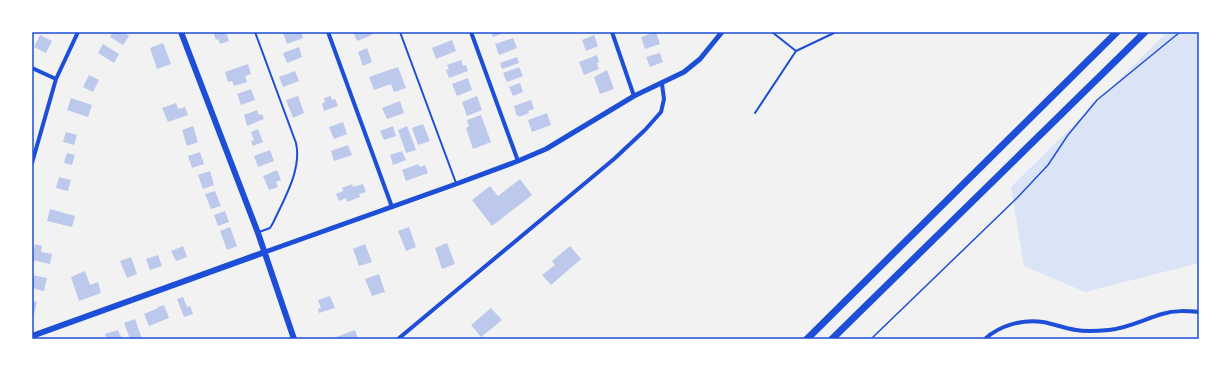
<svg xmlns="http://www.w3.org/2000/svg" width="1231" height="371" font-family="'Exo 2',sans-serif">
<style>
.green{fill:#dbe4f7}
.building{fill:#bdc9ec}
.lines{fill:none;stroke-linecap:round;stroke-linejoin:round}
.path{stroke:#1d4ed8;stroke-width:1.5}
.service{stroke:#1d4ed8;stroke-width:2}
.minor{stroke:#1d4ed8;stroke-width:4}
.tertiary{stroke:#1d4ed8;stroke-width:5}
.secondary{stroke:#1d4ed8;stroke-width:6}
.motorway{stroke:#1d4ed8;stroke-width:7}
.neatline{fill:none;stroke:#1d4ed8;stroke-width:1.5}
</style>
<rect width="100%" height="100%" fill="#f2f2f2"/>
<path class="green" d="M1167,32H1199V263L1085,292L1024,266L1011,187Z"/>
<path class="building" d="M113,32H123L129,36L123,45L110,37Z
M213,32H226L229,41L220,44L218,39L216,40Z
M286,32H301L303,38L287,44L283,33Z
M353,32H371L372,35L357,41Z
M491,32H506L493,37Z
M655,32H656L660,44L645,49L641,37Z
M40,35L52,41L46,53L34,47Z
M594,35L598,46L586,51L582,40Z
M513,38L517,48L499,55L495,44Z
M452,40L456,51L436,59L432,48Z
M163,43L171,64L157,69L150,48Z
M103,44L119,54L114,63L98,53Z
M299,47L302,57L287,63L283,53Z
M367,48L372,62L363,66L358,52Z
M660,53L663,62L650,67L646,57Z
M597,55L599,62L597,63L599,69L584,75L579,62Z
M517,57L519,63L502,69L500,63Z
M461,60L463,66L466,65L468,71L449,78L446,70L449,69L447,65Z
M248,64L251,74L245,76L247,82L234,86L232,81L228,82L225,72Z
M398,67L406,88L394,92L391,84L374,90L369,77Z
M519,67L523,76L507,82L503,73Z
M607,70L614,89L600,94L594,77Z
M295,71L299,81L283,87L279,77Z
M89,75L99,80L93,92L83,87Z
M468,78L472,90L457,96L452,84Z
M520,83L523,92L513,96L509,87Z
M251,89L255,100L241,105L237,94Z
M298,96L304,113L293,118L286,100Z
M331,96L332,100L335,99L338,106L324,111L322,104L325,102L324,98Z
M477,96L482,110L467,116L462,102Z
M71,98L92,105L88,117L67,110Z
M531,100L534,109L528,111L529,113L519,117V115L517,116L514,106Z
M400,101L404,113L387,119L382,108Z
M176,103L178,109L185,107L188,115L168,122L162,108Z
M257,110L259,115L262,114L264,119L247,126L244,115Z
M547,113L551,125L532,132L528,120Z
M481,115L491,142L473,149L466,128L469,126L467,120Z
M343,122L347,134L334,139L329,127Z
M423,124L430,141L418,145L412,128Z
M193,126L198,142L187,146L182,130Z
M393,126L396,136L384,140L380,131Z
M407,126L416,150L406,153L398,130Z
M258,129L263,142L253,146L251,141L254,140L251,132Z
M66,132L77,135L74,145L63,142Z
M348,145L352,155L334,161L331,151Z
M270,150L274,161L258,167L254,156Z
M402,151L406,160L393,165L390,155Z
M200,152L204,164L192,168L188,156Z
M67,153L75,155L72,165L64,163Z
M418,164L420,167L425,165L428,173L406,181L402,170Z
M277,170L281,180L276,182L278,187L269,190L263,176Z
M210,171L214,185L203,189L198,175Z
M59,177L71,180L68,191L56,188Z
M520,179L532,195L492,226L472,200L490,186L498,196Z
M352,184L353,187L363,184L366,192L359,194L360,197L347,202L346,198L339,201L336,194L343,191L342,188Z
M215,191L221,206L211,209L205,194Z
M50,209L75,216L72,227L47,221Z
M225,211L229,222L218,226L214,215Z
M230,227L237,246L227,250L220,231Z
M409,227L416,247L406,251L398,231Z
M447,243L455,264L442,269L435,248Z
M35,244L42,246L41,252L52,254L50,264L32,260Z
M365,244L372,262L359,266L353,249Z
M183,246L187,257L176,261L171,251Z
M570,246L581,259L551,285L542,275L555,265L552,261Z
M158,255L162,266L150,270L146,259Z
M131,257L137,274L127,278L120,261Z
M85,271L90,285L98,282L101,293L79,301L71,277Z
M379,274L385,292L372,296L365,279Z
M32,275L47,278L44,291L32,288Z
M330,296L335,308L319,313L318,309L321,308L318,300Z
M183,297L187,307L190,306L193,314L184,317L177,299Z
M32,301L37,302L34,314H32Z
M164,305L169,318L149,326L144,314L158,308V307Z
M491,308L502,320L481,337L471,325Z
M135,319L142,339H130L124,323Z
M118,330L122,339H107L105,334Z
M355,330L358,339H331Z"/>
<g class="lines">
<path class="path" d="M871,339L1017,198L1048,165L1068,135L1097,100L1180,32"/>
<path class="service" d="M255,32L296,143C302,170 284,199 273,223L270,228L259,232
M400,32L456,183
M772,32L796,51
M755,113L796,51L836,32"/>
<path class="minor" d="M328,32L392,207
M471,32L518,161
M612,32L634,96
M32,68L56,79
M32,163L56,79L78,32
M398,339L614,159L645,130L661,112L664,99L662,84
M985,339C1000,325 1023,319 1043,322C1054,324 1064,328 1076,330C1086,332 1098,331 1109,330C1128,328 1145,319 1162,314C1175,310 1187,311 1199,312"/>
<path class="tertiary" d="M265,252L456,184L518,161L546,149L634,96L684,72L700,59L722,32"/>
<path class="secondary" d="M181,32L258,233L294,339
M32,336L265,252"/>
<path class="motorway" d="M807,339L1117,32
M832,339L1145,32"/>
</g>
<rect width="1231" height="371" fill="none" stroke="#ffffff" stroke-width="66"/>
<rect x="33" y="33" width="1165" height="305" class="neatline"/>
</svg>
